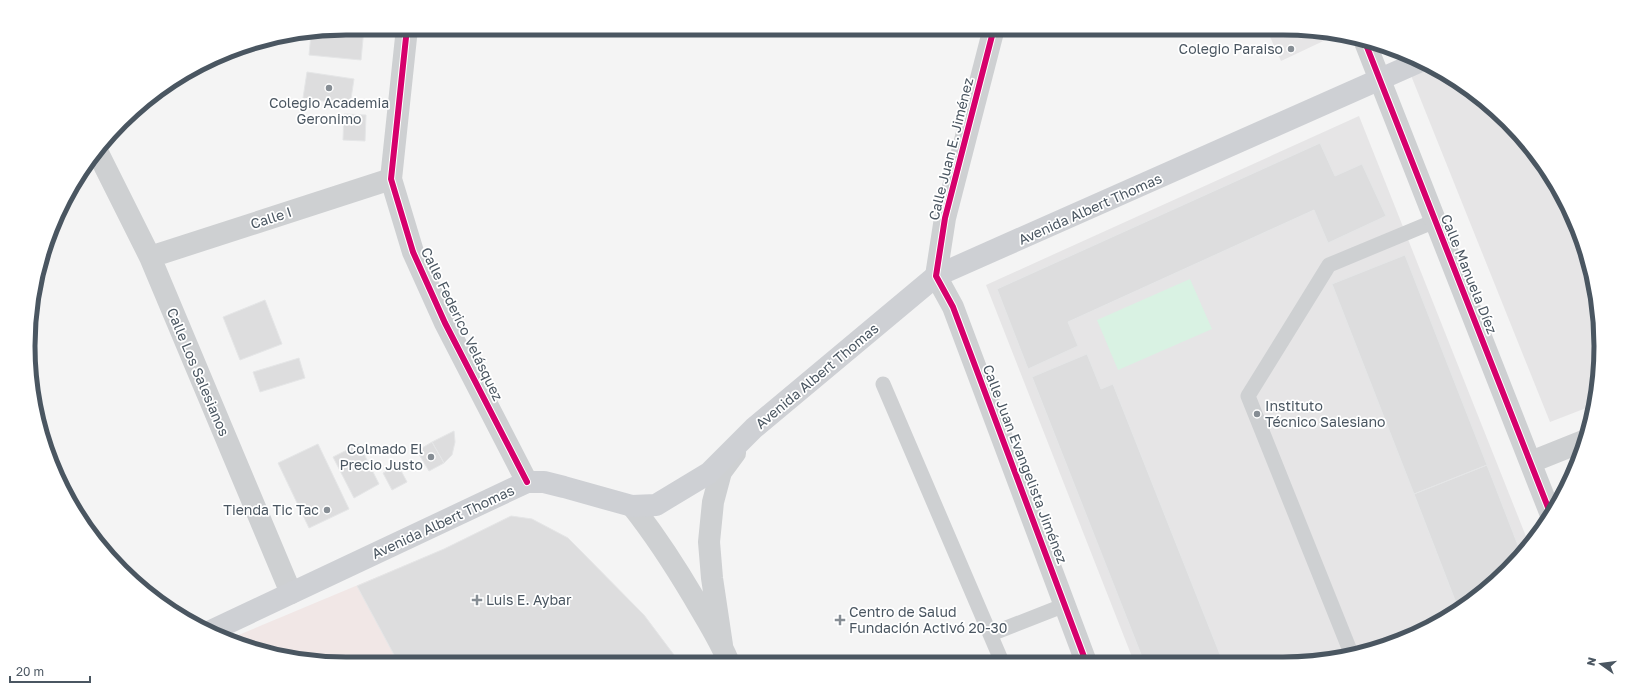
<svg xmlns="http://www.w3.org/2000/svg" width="1629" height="692" font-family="'Golos Text',sans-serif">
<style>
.education{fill:#e6e5e6}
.medical{fill:#f1e7e6}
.green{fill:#d9f2e3}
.building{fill:#ddddde;stroke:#e5e6e7}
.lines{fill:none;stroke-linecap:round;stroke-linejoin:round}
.service{stroke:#ced0d2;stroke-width:15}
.minor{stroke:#ced0d2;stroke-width:22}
.secondary{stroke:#ced0d4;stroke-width:22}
.cycleway-casing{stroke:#fff;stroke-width:8}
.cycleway{stroke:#d6006c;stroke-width:6}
.poi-dot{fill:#868d94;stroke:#fff;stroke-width:1.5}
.labels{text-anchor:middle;stroke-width:3.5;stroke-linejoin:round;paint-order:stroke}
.poi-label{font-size:14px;fill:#4a5661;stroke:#fff;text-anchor:end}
.street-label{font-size:14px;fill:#4a5661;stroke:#fff}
.rim{fill:none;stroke:#4a5661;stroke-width:5}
</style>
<rect width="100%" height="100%" fill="#f4f4f4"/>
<path class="education" d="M1266,28H1283L1334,36L1281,61Z
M1409,56L1442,70L1492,107L1535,152L1568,205L1590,263L1600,325L1598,387L1594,405L1550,422L1404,58Z
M1359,116L1529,544L1492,585L1423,631L1325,661L1134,662L986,285Z"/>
<path class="medical" d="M511,516L532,519L568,538L644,615L680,663L346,664L244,647L229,639L444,549Z"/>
<path class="green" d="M1190,279L1212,329L1118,370L1097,320Z"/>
<path class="building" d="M346,28H364L361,60L309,55L311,34Z
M307,72L354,79L350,105L303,98Z
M344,114L366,115L365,141L343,140Z
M1320,143L1335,176L1362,164L1386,216L1328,243L1314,210L1068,322L1078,346L1028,369L997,289Z
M1405,255L1487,465L1414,494L1332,284Z
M265,300L282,344L240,360L223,317Z
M1087,354L1101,389L1113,384L1223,662H1144L1032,377Z
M299,358L305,378L260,392L253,372Z
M454,431L455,442L452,455L444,463L432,442Z
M432,442L444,463L429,471L417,451Z
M318,444L349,509L309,528L278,463Z
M359,444L379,484L354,498L333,457Z
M398,465L407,482L392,490L383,473Z
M1487,465L1521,553L1492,585L1458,608L1414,494Z
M511,516L532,519L568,538L644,615L680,663L399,664L357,586L444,549Z"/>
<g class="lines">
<path class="service" d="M883,384L1002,662
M991,634L1065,605
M1351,653L1248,396L1329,265L1435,221"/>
<path class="minor" d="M407,28L391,179L413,252L445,323L527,482
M994,28L945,218L936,276L953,307L1086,662
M1365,42L1551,515
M98,153L150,257L291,593
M150,257L391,179
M1531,462L1586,440
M632,506C655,535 675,566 694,598C706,619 720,640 729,663
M722,645L712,578L709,542L713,502L721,472L735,453"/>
<path class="secondary" d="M213,630L527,482H544L564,487L632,506L656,505L709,473L754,428L936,276L1421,61"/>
<g class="cycleway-casing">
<path id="cycleway" d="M407,28L391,179L413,252L445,323L527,482
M994,28L945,218L936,276L953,307L1086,662
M1365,42L1551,515"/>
</g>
<use href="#cycleway" class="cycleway"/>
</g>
<g class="poi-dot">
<circle cx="1291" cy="49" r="4"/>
<circle cx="329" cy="88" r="4"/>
<circle cx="1257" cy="414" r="4"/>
<circle cx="431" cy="457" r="4"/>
<circle cx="327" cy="510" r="4"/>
<path d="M475 594h4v4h4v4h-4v4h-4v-4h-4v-4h4z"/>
<path d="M838 614h4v4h4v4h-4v4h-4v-4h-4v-4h4z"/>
</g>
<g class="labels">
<g class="poi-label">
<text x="1283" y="54">Colegio Paraiso</text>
<text x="329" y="108" text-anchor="middle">Colegio Academia<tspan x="329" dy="16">Geronimo</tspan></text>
<text x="1265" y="411" text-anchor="start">Instituto<tspan x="1265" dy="16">Técnico Salesiano</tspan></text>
<text x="423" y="454">Colmado El<tspan x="423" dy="16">Precio Justo</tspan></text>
<text x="319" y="515">Tienda Tic Tac</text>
<text x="486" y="605" text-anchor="start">Luis E. Aybar</text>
<text x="849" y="617" text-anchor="start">Centro de Salud<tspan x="849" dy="16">Fundación Activó 20-30</tspan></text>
</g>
<g class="street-label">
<text transform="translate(951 149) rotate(-76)" y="5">Calle Juan E. Jiménez</text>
<text transform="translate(1090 209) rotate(-24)" y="5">Avenida Albert Thomas</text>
<text transform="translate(271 218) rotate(-18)" y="5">Calle I</text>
<text transform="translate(1469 274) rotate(68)" y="5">Calle Manuela Díez</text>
<text transform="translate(462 324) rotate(64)" y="5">Calle Federico Velásquez</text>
<text transform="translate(198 372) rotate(67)" y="5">Calle Los Salesianos</text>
<text transform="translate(817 376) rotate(-40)" y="5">Avenida Albert Thomas</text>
<text transform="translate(1025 464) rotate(69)" y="5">Calle Juan Evangelista Jiménez</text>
<text transform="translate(443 522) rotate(-25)" y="5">Avenida Albert Thomas</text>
</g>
</g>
<path d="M0 0H1629V692H0ZM346 35H1283A311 311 0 0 1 1594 346V346A311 311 0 0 1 1283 657H346A311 311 0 0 1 35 346V346A311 311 0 0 1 346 35Z" fill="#fff" fill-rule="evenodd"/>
<path class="rim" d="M346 35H1283A311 311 0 0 1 1594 346V346A311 311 0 0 1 1283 657H346A311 311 0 0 1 35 346V346A311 311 0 0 1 346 35Z"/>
<g transform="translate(1601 664) rotate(284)" stroke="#ffffff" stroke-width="3" paint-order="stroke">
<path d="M0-3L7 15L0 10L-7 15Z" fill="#4a5661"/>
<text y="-6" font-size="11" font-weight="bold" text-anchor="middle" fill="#4a5661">N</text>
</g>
<path d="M10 676v6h80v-6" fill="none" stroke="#4a5661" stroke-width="2"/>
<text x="16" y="676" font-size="12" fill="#4a5661" stroke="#ffffff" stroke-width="3" paint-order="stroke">20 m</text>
</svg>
